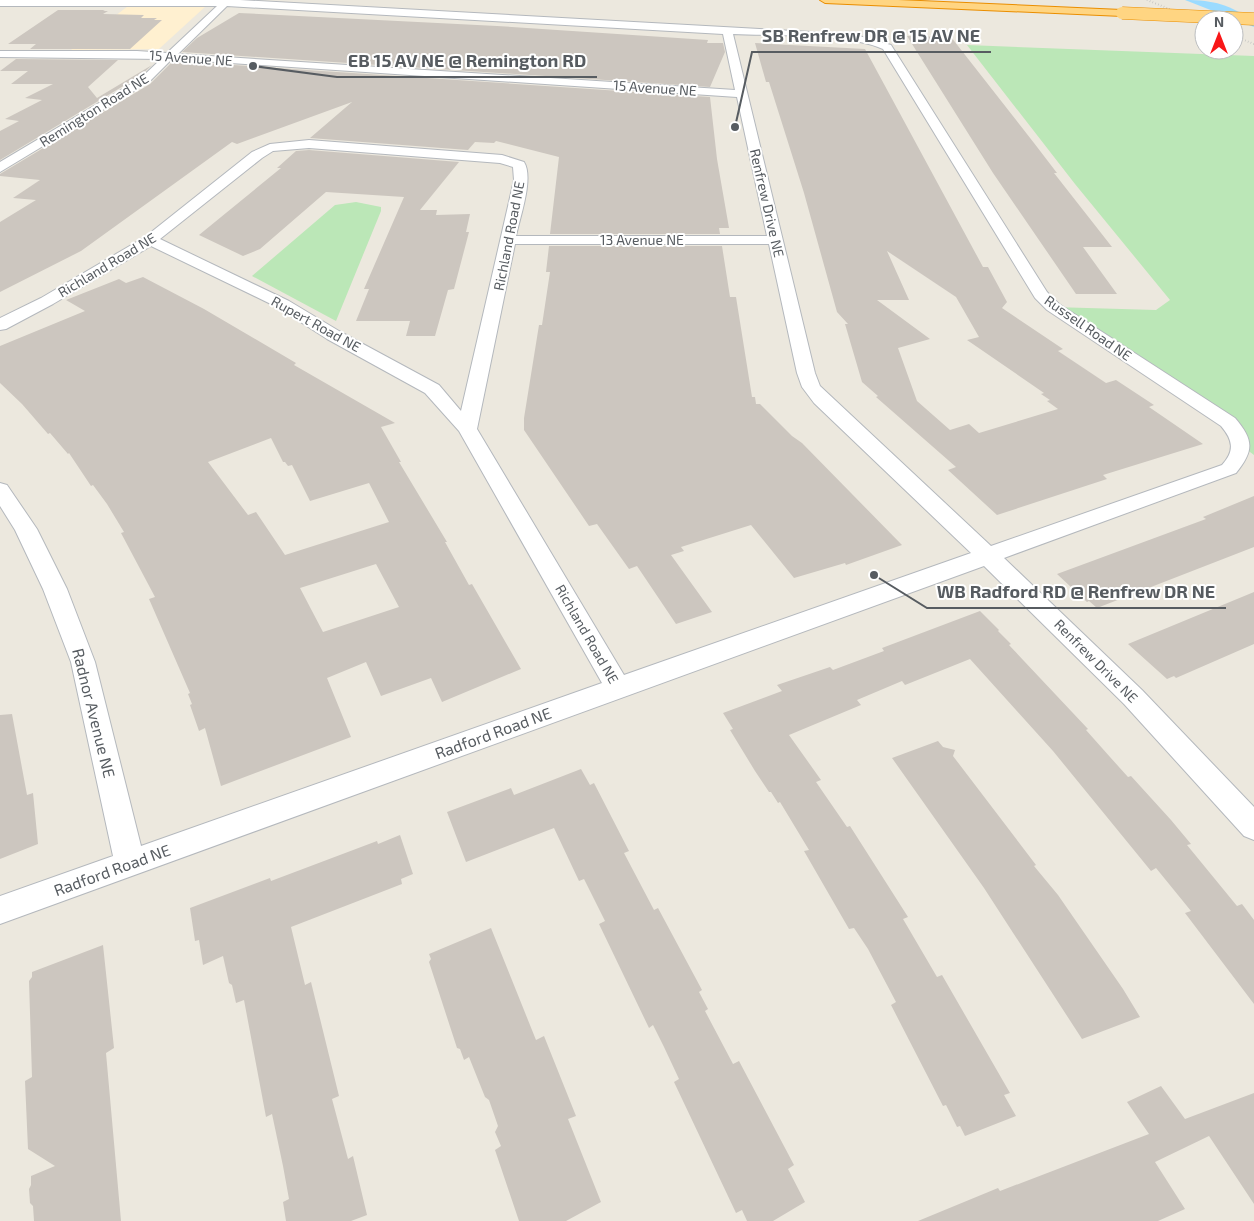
<svg xmlns="http://www.w3.org/2000/svg" width="1254" height="1221" font-family="'Exo 2',sans-serif">
<style>
.commercial{fill:#fff0d0}
.green{fill:#bbe7b7}
.water{fill:#9bdbff}
.building{fill:#ccc6bf;fill-rule:evenodd}
.lines{fill:none;stroke-linecap:round;stroke-linejoin:round}
.street-casing{stroke:#b4b8bd;stroke-width:2}
.highway-casing{stroke:#ea8e00;stroke-width:2}
.street{fill:#fff;fill-rule:evenodd}
.highway{fill:#ffd582;fill-rule:evenodd}
.rail{stroke:#b2b3b4;stroke-width:2;stroke-dasharray:0.5 2.5;stroke-linecap:butt}
.highway-bridge-casing{stroke:#ea8e00;stroke-width:13;stroke-linecap:butt}
.highway-bridge{stroke:#ffd582;stroke-width:12}
.labels{text-anchor:middle;stroke-width:4;stroke-linejoin:round;paint-order:stroke}
.far-street-label{font-size:14px;fill:#575c61;stroke:#fff}
.street-label{font-size:16px;fill:#575c61;stroke:#fff}
.leader{fill:none;stroke:#575c61;stroke-width:2}
.callout-dot{fill:#575c61;stroke:#fff;stroke-width:2}
.callout-label{font-size:18px;text-anchor:middle;font-weight:bold;fill:#575c61;stroke:#fff;stroke-width:4;stroke-linejoin:round;paint-order:stroke}
</style>
<rect width="100%" height="100%" fill="#ece8de"/>
<path class="commercial" d="M128,6H206L159,49L71,50Z"/>
<path class="green" d="M967,45L1254,56V455L1242,446L1239,437L1053,307L1156,310L1170,300L1075,184Z
M356,202L381,207V211L336,321L252,276L335,205Z"/>
<path class="water" d="M1185,0C1215,0 1229,5 1254,21V27Z"/>
<path class="building" d="M58,10H105L103,11H108L103,14L144,15L141,18H157L154,20H162L130,49H30L36,44H8Z
M239,13L497,26L708,40L707,43H723L725,52L710,87L182,52L197,38Z
M907,36L951,37L1034,143L1057,173H1054L1112,247H1083L1117,294H1076L993,173Z
M755,43L865,49L983,267H988L1007,302L1002,308L1063,349L1058,351L1106,383L1116,380L1154,405L1149,407L1203,444L1103,475L1107,479L997,515L948,470L956,467L876,397L878,396L862,382L845,324H848L837,312L804,193L769,82H766ZM887,251L956,297L979,337L967,340L1044,393L1041,394L1050,400L1047,401L1058,409L979,433L969,424L950,430L917,401L898,348L930,339L877,300H909Z
M16,59L118,60L88,87L97,98L152,65L140,76L0,160V131L19,121L5,119L42,100L25,98L53,84H11L28,71H0Z
M173,61L710,97L717,159L729,228H719L720,234H550L559,157L496,141L494,143L475,142L468,150L310,138L352,102L237,144L232,142L81,251L0,292V222L36,200L13,198L40,180L0,176V174L150,84Z
M309,150L459,162L420,210H437L436,215L470,214L466,232H469L454,289L448,290L435,336H406L410,321H356L369,289H364L404,197L326,192L260,249L243,256L199,235L281,168H277L296,151Z
M549,246H722L730,297H736L752,397H755L756,404H760L792,436L802,443L902,545L846,565L845,563L794,578L751,525L681,547L684,551L671,555L712,612L676,624L637,566L629,569L597,524L589,526L524,430V418L539,325H542L550,272H546Z
M143,277L204,309L296,363L294,365L395,423L381,427L401,462H399L447,542H445L469,585L472,584L521,669L442,702L431,678L381,696L366,662L327,678L351,737L221,786L205,728L199,731L190,705L192,704L188,694L190,693L149,599L155,597L121,533L124,532L107,504L93,485L91,486L69,453L68,454L50,433L48,434L22,404L0,383V346L85,311L66,300L119,279L126,283ZM271,438L283,462H285L288,466L292,465L310,501L369,483L389,522L285,555L256,512L248,515L208,462ZM376,564L399,607L323,632L300,588Z
M1254,496V547L1097,608L1089,601L1087,602L1057,574L1206,519L1203,517Z
M1254,592V644L1176,678L1174,676L1167,679L1128,644Z
M980,611L999,630L998,631L1011,644L1009,645L1088,729L1086,730L1110,757L1128,777L1131,776L1171,820L1191,844L1187,845L1237,906L1242,904L1254,920V1004L1185,913L1191,911L1156,868L1151,871L1053,751L970,659L905,685L902,681L857,700L861,705L789,735L821,780L816,782L847,827L850,826L908,917L903,919L937,977L942,975L1010,1093L1004,1095L1016,1116L965,1136L960,1126L957,1127L946,1105L943,1106L891,1005L896,1002L868,949L854,928L849,929L804,851L809,850L780,802L778,803L771,792H769L755,771L730,730L733,729L723,713L782,691L777,685L830,667L833,670L884,651L882,648Z
M12,714L27,795L33,793L38,844L0,859V715Z
M938,741L943,747L955,750L953,756L1036,865L1034,866L1058,895L1123,989L1140,1017L1082,1039L984,888L892,758Z
M581,769L590,785L594,783L629,851L624,853L654,910L658,908L702,990L699,992L708,1009L705,1011L733,1064L739,1061L794,1165L788,1169L805,1202L773,1221H747L742,1210L736,1213L674,1082L679,1079L664,1047L653,1025L649,1028L599,924L605,921L584,879L579,881L554,828L466,862L447,812L511,788L514,795Z
M400,835L413,874L401,879L402,884L291,927L305,985L311,982L339,1096L332,1099L348,1159L353,1156L367,1215L351,1221H286L283,1202L289,1199L283,1166L272,1114L266,1117L244,1000L236,1003L232,985L229,983L223,956L203,965L199,940L195,941L190,908L270,878L271,881L377,841L378,844Z
M491,928L536,1040L544,1036L576,1116L568,1119L601,1202L566,1221H519L495,1150L501,1146L495,1132L498,1126L489,1100L485,1097L469,1057L464,1060L460,1049L457,1048L429,962L431,959L429,954Z
M103,945L114,1048L106,1053L121,1221H34L33,1206L30,1203L29,1189L31,1185V1176L55,1166L28,1149L25,1081L32,1077L29,981L32,977V972Z
M1161,1086L1185,1119L1254,1093V1204L1209,1136L1155,1162L1185,1209L1158,1221H918L998,1188L1000,1191L1149,1134L1127,1102Z"/>
<g class="lines">
<g class="street-casing">
<path id="street" d="M0,0H240L812,32L859,36L891,45L1047,292L1059,304L1235,418C1254,440 1254,451 1236,473L1004,558L1142,690L1254,807V840L1244,836L1124,704L984,566L0,924V896L113,856L71,662L43,589L15,530L0,506V483L7,485L37,529L67,589L95,662L141,846L602,683L459,431L425,393L327,339L277,307L151,246L53,304L6,329L0,330V318L41,298L145,237L252,152L270,144L309,140L502,155L524,162C534,178 520,217 516,236H767L737,97L172,59L149,82L0,172V162L141,78L161,59L0,57V51H137L167,53L217,6H0ZM227,6L723,34L735,90L178,54ZM733,34C774,36 847,33 883,49L1035,298L1047,310L1221,426C1233,440 1235,451 1222,465L991,546L820,386L815,373ZM309,148L500,163L513,167L514,180L461,411L439,385L339,331L289,301L160,239L262,158L273,151ZM515,244H769L797,373L802,387L814,403L971,553L624,675L477,429Z"/>
</g>
<g class="highway-casing">
<path id="highway" d="M820,0H898L1122,10L1127,13L1122,16L825,3Z"/>
</g>
<use href="#street" class="street"/>
<use href="#highway" class="highway"/>
<path class="rail" d="M1147,0L1204,23
M1234,36L1254,44"/>
<g class="highway-bridge-casing">
<path id="highway-bridge" d="M1122,13L1254,19"/>
</g>
<use href="#highway-bridge" class="highway-bridge"/>
</g>
<g class="labels">
<g class="far-street-label">
<text transform="translate(191 58) rotate(4)" y="5">15 Avenue NE</text>
<text transform="translate(655 88) rotate(4)" y="5">15 Avenue NE</text>
<text transform="translate(94 110) rotate(-32)" y="5">Remington Road NE</text>
<text transform="translate(767 203) rotate(77)" y="5">Renfrew Drive NE</text>
<text transform="translate(509 236) rotate(-79)" y="5">Richland Road NE</text>
<text x="642" y="245">13 Avenue NE</text>
<text transform="translate(107 265) rotate(-31)" y="5">Richland Road NE</text>
<text transform="translate(316 324) rotate(29)" y="5">Rupert Road NE</text>
<text transform="translate(1088 328) rotate(35)" y="5">Russell Road NE</text>
<text transform="translate(587 634) rotate(60)" y="5">Richland Road NE</text>
<text transform="translate(1096 661) rotate(45)" y="5">Renfrew Drive NE</text>
</g>
<g class="street-label">
<text transform="translate(94 713) rotate(76)" y="6">Radnor Avenue NE</text>
<text transform="translate(493 733) rotate(-20)" y="6">Radford Road NE</text>
<text transform="translate(112 870) rotate(-20)" y="6">Radford Road NE</text>
</g>
</g>
<path class="leader" d="M735 127L752 52H991M253 66L337 77H597M874 575L927 608H1226"/>
<g class="callout-dot">
<circle cx="735" cy="127" r="5"/>
<circle cx="253" cy="66" r="5"/>
<circle cx="874" cy="575" r="5"/>
</g>
<g class="callout-label">
<text x="871" y="42">SB Renfrew DR @ 15 AV NE</text>
<text x="467" y="67">EB 15 AV NE @ Remington RD</text>
<text x="1076" y="598">WB Radford RD @ Renfrew DR NE</text>
</g>
<g transform="translate(1219 35)"><circle r="24" fill="#ffffff" stroke="#bcbec0"/>
<path d="M0-4L9 19L0 12L-9 19Z" fill="#f81718"/>
<text y="-8" font-size="14" font-weight="bold" text-anchor="middle" fill="#575c61">N</text>
</g>
</svg>
